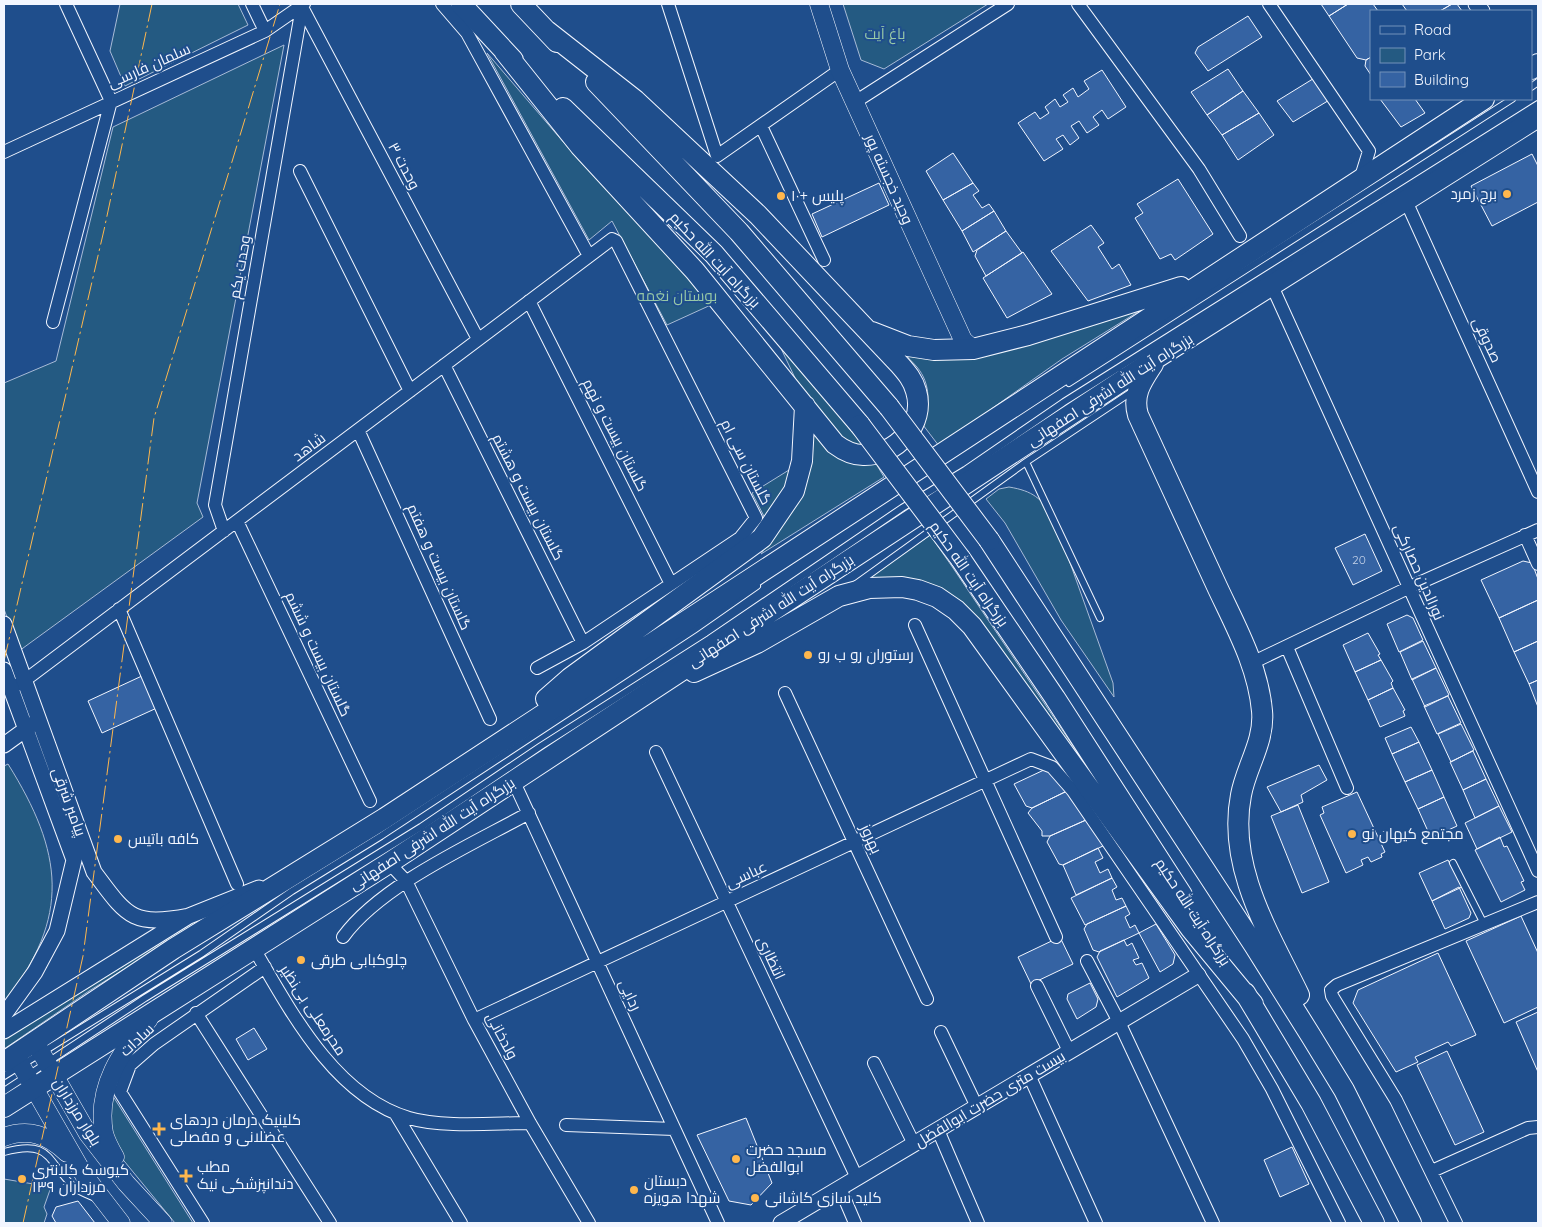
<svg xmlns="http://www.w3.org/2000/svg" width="1542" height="1227" font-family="Quicksand,Cairo,sans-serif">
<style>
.green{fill:#245a82;stroke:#a8bbd7}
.building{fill:#3563a3;stroke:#f2f6ff}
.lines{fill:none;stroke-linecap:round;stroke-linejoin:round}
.service-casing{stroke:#f2f6ff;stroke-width:8}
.minor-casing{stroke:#f2f6ff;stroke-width:14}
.tertiary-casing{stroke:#f2f6ff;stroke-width:17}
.secondary-casing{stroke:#f2f6ff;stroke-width:19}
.trunk-casing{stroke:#f2f6ff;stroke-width:22}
.service{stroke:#1f4e8c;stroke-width:6}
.minor{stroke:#1f4e8c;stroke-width:12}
.tertiary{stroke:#1f4e8c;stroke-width:15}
.secondary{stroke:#1f4e8c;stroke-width:18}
.trunk{stroke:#1f4e8c;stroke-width:20}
.trunk-bridge-casing{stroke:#f2f6ff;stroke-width:22;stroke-linecap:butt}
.trunk-bridge{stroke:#1f4e8c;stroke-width:20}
.power{stroke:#ffb74d;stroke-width:1;stroke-dasharray:18 4 2.5 4;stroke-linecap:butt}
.poi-dot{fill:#ffb74d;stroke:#1f4e8c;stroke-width:2}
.labels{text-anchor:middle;stroke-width:4;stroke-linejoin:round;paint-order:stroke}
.number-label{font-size:12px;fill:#c3d1e8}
.park-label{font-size:15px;fill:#97c8a6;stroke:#1f4e8c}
.street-label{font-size:15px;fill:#f2f6ff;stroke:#1f4e8c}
.poi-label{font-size:15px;fill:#f2f6ff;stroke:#1f4e8c;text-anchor:start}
</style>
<rect width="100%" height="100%" fill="#1f4e8c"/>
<path class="green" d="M120,4H238L248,25L125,86L110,51Z
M843,4H988L884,69L861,60Z
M284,45L197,503L203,517L19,651L4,609V383L56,361L113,127Z
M487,53L577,158L713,304L667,325L612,221L589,240Z
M1157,300L1062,359L939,446L923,425C930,405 931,384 917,367C912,361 907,358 904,351L936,356Z
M777,340L866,449L842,442L796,380Z
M810,422L875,462L884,477L761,554L771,539Z
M797,465L768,524L752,493Z
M1009,487C1033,491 1041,498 1054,518L1113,683L1114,697L1061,620L1005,523L986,499L999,489Z
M930,535L951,565L1154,866L968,614L863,582Z
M8,764C63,852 72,917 4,1002V766Z
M232,902L89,991L4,1049V1038L140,949Z
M111,1093L193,1223H175L120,1156L108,1129Z
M4,1179L51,1187L44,1207L47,1214L44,1223H4Z"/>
<path class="building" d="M1321,4H1348L1329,16Z
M1348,4H1373L1378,11H1371V57L1366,60L1357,58L1329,16Z
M1402,4H1452L1440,11H1407Z
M1452,4H1457L1462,11H1440Z
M1248,16L1262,37L1208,71L1195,53L1198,47Z
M1371,57V75L1365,66L1366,60Z
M1228,69L1243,91L1207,115L1191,92Z
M1102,70L1126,107L1108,119L1102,110L1093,117L1099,125L1087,133L1079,121L1071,126L1079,138L1070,145L1063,135L1056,139L1063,149L1044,161L1018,123L1035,112L1040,119L1049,113L1045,107L1055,99L1060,107L1068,102L1063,95L1073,88L1078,97L1089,89L1084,81Z
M1316,77L1331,99L1293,122L1277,101Z
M1243,91L1259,113L1222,135L1207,115Z
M1380,99H1415L1425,113L1401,127Z
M1259,113L1274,135L1238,160L1222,135Z
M953,153L973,183L943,200L926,171Z
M1532,154L1538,166V202L1492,226L1471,186Z
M1178,179L1213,234L1175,260L1171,254L1160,259L1135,218L1143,213L1137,204Z
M879,183L889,205L822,237L812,214Z
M973,183L979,191L973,195L982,208L989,204L994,211L962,231L943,200Z
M994,211L1006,231L973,252L962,231Z
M1091,225L1104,243L1098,247L1112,269L1119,264L1131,285L1088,301L1051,251Z
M1006,231L1022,253L986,276L975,256L977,250Z
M1023,252L1052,294L1007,318L983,278Z
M1365,534L1382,571L1353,585L1335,548Z
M1523,561L1532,563L1538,579V600L1499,618L1481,580Z
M1538,600V641L1514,652L1499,618Z
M1407,615L1413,618L1423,640L1399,652L1387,624Z
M1368,633L1380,654L1378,655L1381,660L1355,672L1343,645Z
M1423,641L1436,668L1412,680L1400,652Z
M1538,641V680L1529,684L1514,652Z
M1381,660L1393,681L1391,683L1393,688L1368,700L1355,672Z
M1436,668L1449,695L1425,707L1412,679Z
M144,675L159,707L102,733L88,701Z
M1538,680V707L1529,684Z
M1393,688L1405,710L1403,711L1405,716L1380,727L1368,700Z
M1448,696L1461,723L1437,734L1424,706Z
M1461,724L1474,750L1451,762L1438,734Z
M1411,727L1419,742L1392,754L1385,738Z
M1419,742L1432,770L1405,782L1392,754Z
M1473,751L1486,779L1463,790L1450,762Z
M1319,765L1327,780L1301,795L1303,802L1281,812L1267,787Z
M1046,769L1067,791L1032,808L1026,806L1014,784Z
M1432,770L1444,797L1418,809L1405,782Z
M1486,779L1499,806L1475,818L1463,790Z
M1067,791L1086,820L1050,836H1042V831L1028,813L1032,808Z
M1357,792L1385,852L1381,854L1382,857L1371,862L1368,857L1361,860L1363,865L1346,873L1320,815L1324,813L1322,807Z
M1444,797L1457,826L1431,838L1418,809Z
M1298,805L1329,882L1302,893L1271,816Z
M1499,806L1512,832L1477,849L1465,823Z
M1086,820L1105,845L1063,865L1059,864L1047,842L1050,836Z
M1500,837L1504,847L1507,846L1524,881L1521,882L1525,890L1501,902L1475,850Z
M1098,848L1103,858L1095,862L1100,873L1108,869L1112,878L1076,895L1063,865Z
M1448,860L1462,887L1432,901L1419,873Z
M1112,878L1117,887L1112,890L1116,900L1122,898L1126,906L1085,925L1071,898Z
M1459,887L1471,913L1469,918L1445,929L1432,901Z
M1126,906L1130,914L1125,917L1130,928L1135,925L1139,933L1099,952L1093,950L1084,929L1087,924Z
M1521,916L1538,953V1007L1504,1023L1466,941Z
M1156,924L1175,955L1173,964L1160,972L1139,933Z
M1060,937L1073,964L1031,984L1018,957Z
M1124,940L1127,946L1132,943L1139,958L1133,960L1136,965L1142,963L1149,978L1117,997L1097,957L1100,951Z
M1438,953L1476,1035L1451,1046L1448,1042L1415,1057L1418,1062L1396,1072L1353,1003L1358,990Z
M1090,983L1098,999L1096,1007L1077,1019L1067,999L1068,994Z
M1538,1012V1072L1516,1022Z
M254,1028L267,1049L248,1060L236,1039Z
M1447,1051L1484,1132L1455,1145L1417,1065Z
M746,1118L772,1183L751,1205L729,1201L697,1135Z
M1292,1147L1309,1184L1280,1197L1264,1160Z
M78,1201L95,1223H56L52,1216L56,1207Z"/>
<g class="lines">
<g class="service-casing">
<path id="service" d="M1531,87L1538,82
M1069,383L1512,99
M1026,462L1100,618
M856,584L1026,462L1133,391
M1453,863L1485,926
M4,1076L201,954L292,891L381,836L694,630L757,586
M4,1091L145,998L421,827L541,746L709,639L902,508L965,470L1064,402L1538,104
M4,1152C52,1139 46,1161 74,1187C79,1192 88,1195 95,1198"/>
</g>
<g class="minor-casing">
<path id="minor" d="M252,4L265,31
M442,4L467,33L589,256
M668,4L717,156L840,70
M1078,4L1199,169L1240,236
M1269,4L1369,151L1360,180
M302,7L478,339
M855,102L1008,4
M761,126L824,260
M4,152L265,31L304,4
M300,171L410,391
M1406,201L1538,492
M1272,286L1538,871
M529,301L671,584
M53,322L111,101L66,4
M444,365L583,643
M358,430L490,719
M237,521L370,801
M224,531L215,505L302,7
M1525,535L1538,564
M119,609L237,884
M915,625L1056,937
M1287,647L1347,788
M1260,659L1408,588L1538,530
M17,685L32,675L612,239L616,241L756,518L740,538L583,643L537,668
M785,693L927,999
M656,752L857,1178
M513,780L718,1223
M389,863L406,881L474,1020L530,1123L589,1223
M343,937C381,885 471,845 529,813
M253,947C290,1010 334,1096 409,1118C442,1128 495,1123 530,1123
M1087,961L1119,1022L1213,1223
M1037,986L1069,1051
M196,1013L330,1223
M474,1020L1031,759L1052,767L1073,791L1243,1039L1272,1089L1339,1223
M941,1032L977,1107
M874,1063L914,1144
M1029,1075L1096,1223
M395,1113L461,1223
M566,1125L674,1129
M938,1130L978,1223
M1432,1171L1528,1128L1538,1127
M840,1188L855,1223
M203,1223L120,1092L130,1065L154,1044L265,967
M1456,1223L1396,1100L1332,996L1331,990L1337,985L1538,902"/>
</g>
<g class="tertiary-casing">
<path id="tertiary" d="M1476,4L1482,11
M4,624L94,872C127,916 131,927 189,916
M4,670L74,860L57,931L35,972L4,1015
M4,745L33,724
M4,1031L189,916L259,888
M781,1223L1198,975"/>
</g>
<g class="secondary-casing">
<path id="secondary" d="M819,4L840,70L963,340L973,349
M35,1042L88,1134L126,1183L163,1223
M15,1055L84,1175L121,1223
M4,1137C29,1128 48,1135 67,1153
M115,1157C111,1150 106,1141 104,1133C96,1087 121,1051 149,1019"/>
</g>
<g class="trunk-casing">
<path id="trunk" d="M461,4L513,60
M521,4L557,42
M504,51L580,146L695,271L835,444C843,450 852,455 863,455C896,456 926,424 916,391C913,380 907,373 900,365L758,215L635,100L547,31
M1531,69L1538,64
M596,82L739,232L889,407
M563,108L714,254L860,425
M872,332L908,346L934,350L973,349L1028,335L1181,287
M1153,364C1142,381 1132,394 1138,415C1163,470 1189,525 1214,580C1233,622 1258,664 1262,711C1265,741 1246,767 1241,795C1227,867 1269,933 1299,995
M989,540L1254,945L1311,1036L1344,1090L1411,1223
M960,558L1055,698L1182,895
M694,672L757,643L839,596L869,588L902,587L918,590L937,597L956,610L972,626L1191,929L1253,1004
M546,699L570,678L762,538L794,491L802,461L805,406
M1245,993L1311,1103L1374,1223
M4,1062L173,949L385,818L1484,99
M4,1107L389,863L1158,357L1538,117"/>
</g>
<use href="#service" class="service"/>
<use href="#minor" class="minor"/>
<use href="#tertiary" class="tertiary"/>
<use href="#secondary" class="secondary"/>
<use href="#trunk" class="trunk"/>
<g class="trunk-bridge-casing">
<path id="trunk-bridge" d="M889,407L989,540
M860,425L960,558"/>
</g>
<use href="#trunk-bridge" class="trunk-bridge"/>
<path class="power" d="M4,661L104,230L152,4
M23,1223L83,956L154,418L280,4"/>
</g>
<g class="poi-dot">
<circle cx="1507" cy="194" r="5"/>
<circle cx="781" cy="196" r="5"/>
<circle cx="808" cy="655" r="5"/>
<circle cx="1352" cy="834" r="5"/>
<circle cx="118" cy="839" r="5"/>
<circle cx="301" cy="960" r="5"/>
<path d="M156.5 1121.5h5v5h5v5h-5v5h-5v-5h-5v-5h5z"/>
<circle cx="736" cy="1159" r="5"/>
<path d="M183.5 1168.5h5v5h5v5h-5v5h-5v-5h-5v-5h5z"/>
<circle cx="22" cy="1179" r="5"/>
<circle cx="634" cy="1190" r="5"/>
<circle cx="755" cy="1198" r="5"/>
</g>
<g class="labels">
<g class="number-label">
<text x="1359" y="564">20</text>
</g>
<g class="park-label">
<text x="885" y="39">باغ آیت</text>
<text x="677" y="301">بوستان نغمه</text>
</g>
<g class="street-label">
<text transform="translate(149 66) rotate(-24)" y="5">سلمان فارسی</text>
<text transform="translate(404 166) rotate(62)" y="5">وحدت ۳</text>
<text transform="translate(889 179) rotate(66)" y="5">وحید خجسته پور</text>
<text transform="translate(715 260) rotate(47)" y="5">بزرگراه آیت الله حکیم</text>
<text transform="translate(240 267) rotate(-80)" y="5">وحدت یکم</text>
<text transform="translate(1487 340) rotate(65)" y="5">صدوقی</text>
<text transform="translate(1110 390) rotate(-33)" y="5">بزرگراه آیت الله اشرفی اصفهانی</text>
<text transform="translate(615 435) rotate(63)" y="5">گلستان بیست و نهم</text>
<text transform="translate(309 447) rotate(-37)" y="5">شاهد</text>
<text transform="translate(746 462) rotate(63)" y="5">گلستان سی ام</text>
<text transform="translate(528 497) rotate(63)" y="5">گلستان بیست و هشتم</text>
<text transform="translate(439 567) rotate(66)" y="5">گلستان بیست و هفتم</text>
<text transform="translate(1419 572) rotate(66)" y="5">نورالدین حصارکی</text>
<text transform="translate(969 574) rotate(55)" y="5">بزرگراه آیت الله حکیم</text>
<text transform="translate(771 611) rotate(-33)" y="5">بزرگراه آیت الله اشرفی اصفهانی</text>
<text transform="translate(318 654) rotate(65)" y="5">گلستان بیست و ششم</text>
<text transform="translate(69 802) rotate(70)" y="5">پیامبر شرقی</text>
<text transform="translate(432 834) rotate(-33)" y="5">بزرگراه آیت الله اشرفی اصفهانی</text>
<text transform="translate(871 839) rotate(65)" y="5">بهروز</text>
<text transform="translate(746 875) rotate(-25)" y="5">عباسی</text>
<text transform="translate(1193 912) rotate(57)" y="5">بزرگراه آیت الله حکیم</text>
<text transform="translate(771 958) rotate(65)" y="5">انتظاری</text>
<text transform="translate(630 995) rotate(65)" y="5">ردایی</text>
<text transform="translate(313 1010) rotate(56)" y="5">محرمعلی بی‌نظیر</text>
<text transform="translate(502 1036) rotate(62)" y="5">ولدخانی</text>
<text transform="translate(137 1040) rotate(-43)" y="5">سادات</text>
<text transform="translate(990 1099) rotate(-31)" y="5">بیست متری حضرت ابوالفضل</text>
<text transform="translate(77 1112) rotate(58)" y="5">بلوار مرزداران</text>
</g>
<g class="poi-label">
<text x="1497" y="199" text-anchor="end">برج زمرد</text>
<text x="791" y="201">پلیس +۱۰</text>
<text x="818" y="660">رستوران رو ب رو</text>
<text x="1362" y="839">مجتمع کیهان نو</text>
<text x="128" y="844">کافه باتیس</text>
<text x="311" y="965">چلوکبابی طرقی</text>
<text x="170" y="1125">کلینیک درمان دردهای<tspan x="170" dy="17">عضلانی و مفصلی</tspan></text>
<text x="746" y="1155">مسجد حضرت<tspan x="746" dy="17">ابوالفضل</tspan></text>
<text x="197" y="1172">مطب<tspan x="197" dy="17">دندانپزشکی نیک</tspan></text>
<text x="32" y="1175">کیوسک کلانتری<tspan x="32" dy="17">۱۳۹ مرزداران</tspan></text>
<text x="644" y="1186">دبستان<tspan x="644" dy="17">شهدا هویزه</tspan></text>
<text x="765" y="1203">کلید سازی کاشانی</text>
</g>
</g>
<rect width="1542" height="1227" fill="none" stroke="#f2f6ff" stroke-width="10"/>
<rect x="1370" y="10" width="162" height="90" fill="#1f4e8c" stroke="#7391ba"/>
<rect x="1380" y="26" width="25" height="8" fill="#1f4e8c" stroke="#7391ba"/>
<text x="1414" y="35" font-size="15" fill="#f2f6ff">Road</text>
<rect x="1380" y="48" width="25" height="15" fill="#245a82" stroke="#7391ba"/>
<text x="1414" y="60" font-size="15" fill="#f2f6ff">Park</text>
<rect x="1380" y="72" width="25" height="15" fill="#3563a3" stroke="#7391ba"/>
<text x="1414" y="85" font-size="15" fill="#f2f6ff">Building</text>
</svg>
